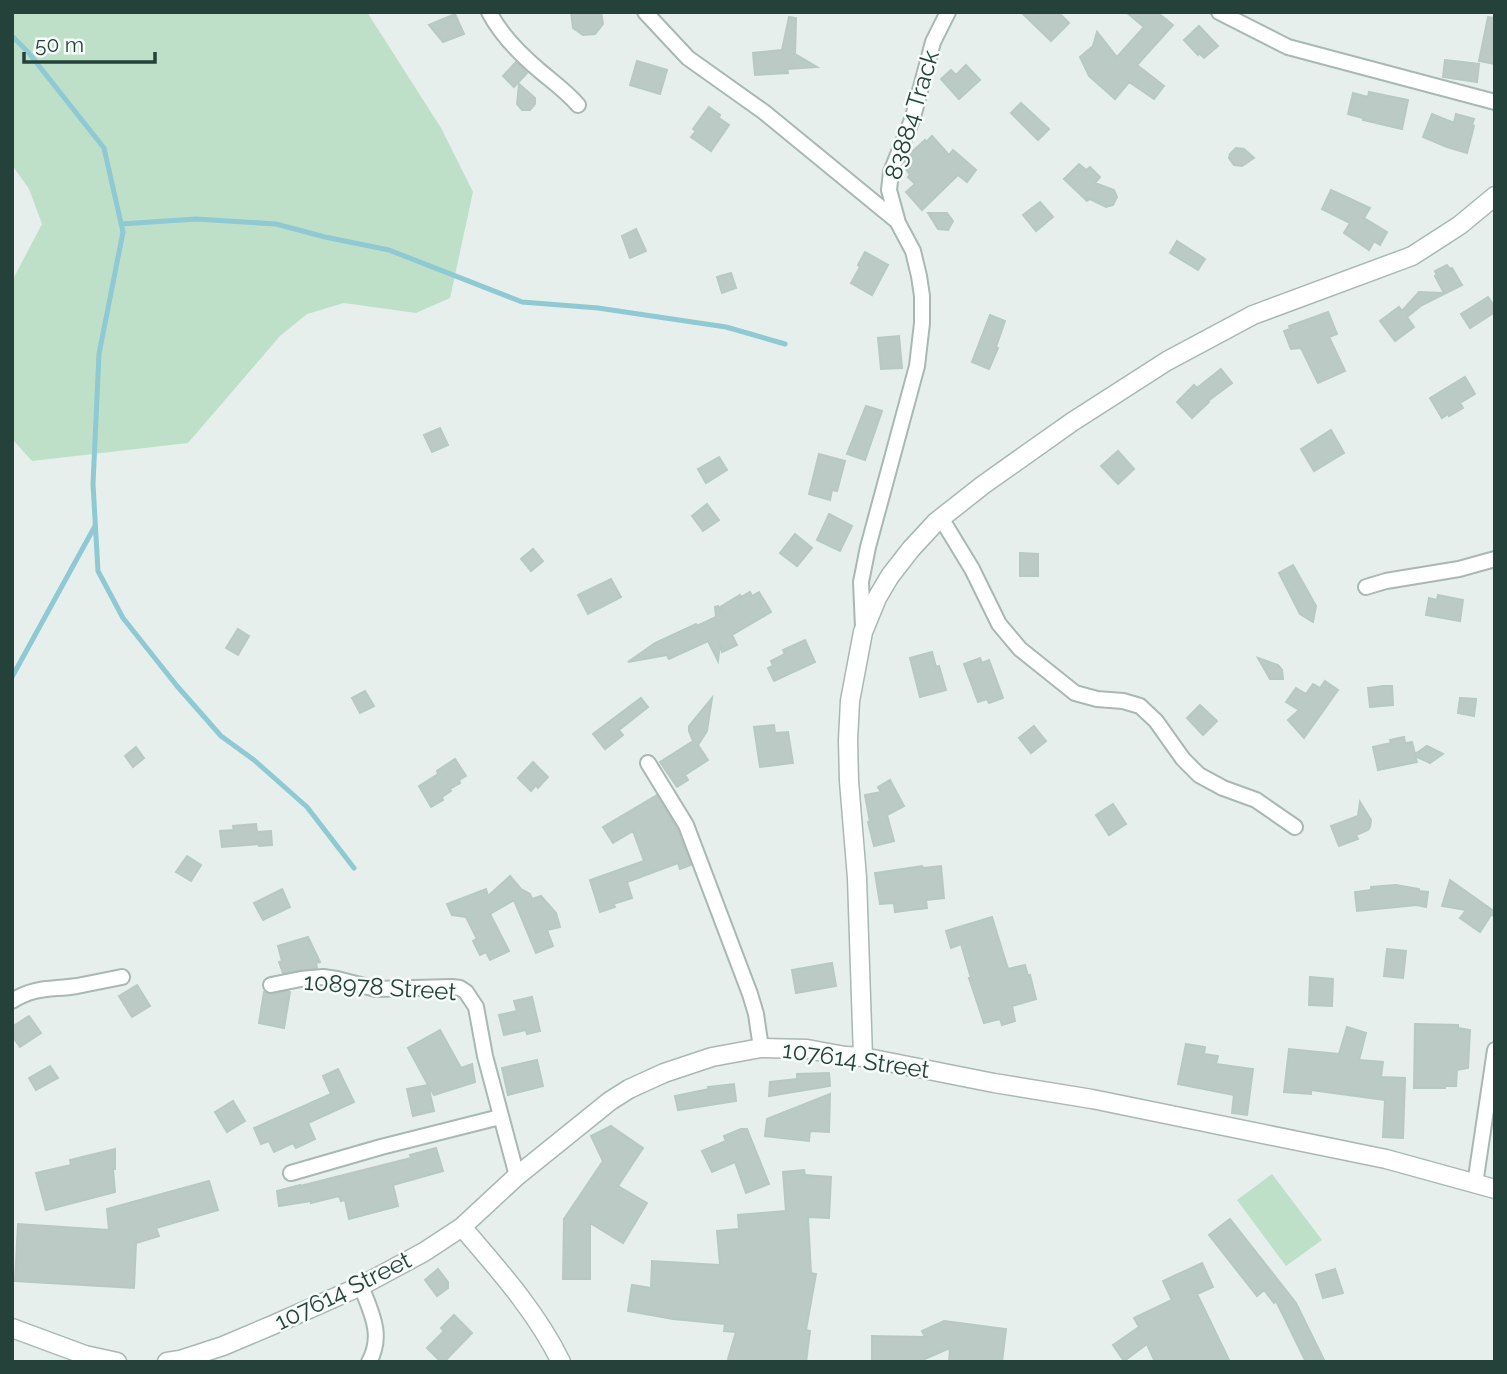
<svg xmlns="http://www.w3.org/2000/svg" width="1507" height="1374" font-family="Raleway,sans-serif">
<style>
.green{fill:#bfe0c8}
.lines{fill:none;stroke-linecap:round;stroke-linejoin:round}
.stream{stroke:#8ec9d4;stroke-width:5}
.building{fill:#bbcac4;stroke:#b8c9c2;stroke-width:2}
.minor-casing{stroke:#a8b8b2;stroke-width:18}
.tertiary-casing{stroke:#a8b8b2;stroke-width:21}
.minor{stroke:#fff;stroke-width:14}
.tertiary{stroke:#fff;stroke-width:18}
.labels{text-anchor:middle;stroke-width:5;stroke-linejoin:round;paint-order:stroke}
.street-label{font-size:24px;fill:#24423a;stroke:#f7fbf9}
</style>
<rect width="100%" height="100%" fill="#e6efeb"/>
<path class="green" d="M12,12H367L441,128L473,192L450,298L416,313L344,303L307,314L280,336L188,443L32,461L12,439V281L42,224L29,189L12,165Z
M1272,1174L1322,1240L1286,1266L1237,1200Z"/>
<g class="lines">
<path class="stream" d="M12,36L28,52L104,148L123,232L99,354L93,484L98,571L123,618L177,686L221,736L254,760L307,807L354,868
M121,224L196,219L276,224L325,237L389,250L522,302L598,308L726,327L785,344
M12,677L95,526"/>
</g>
<path class="building" d="M571,12H601L603,24L595,34L583,35L573,28Z
M1021,12H1058L1069,23L1051,41Z
M1126,12H1157L1173,25L1137,65L1164,86L1154,99L1129,82L1115,99L1089,76L1080,57L1093,46L1097,32L1117,57L1144,27Z
M455,14L464,34L443,42L429,25Z
M789,17L796,18L795,54L817,67L787,69L788,73L755,75L753,53L782,50Z
M1488,17L1495,18V64L1479,61Z
M1199,26L1218,46L1204,58L1199,53L1198,55L1184,40Z
M1445,60L1479,64L1477,82L1443,77Z
M637,61L667,70L660,94L630,85Z
M516,62L527,73L514,87L503,76Z
M966,65L980,80L959,99L941,79L951,70L956,75Z
M519,84L535,98V104L530,110H522L517,104Z
M1369,92L1408,100L1402,129L1363,120V118L1348,114L1353,93L1368,97Z
M1021,103L1049,129L1038,140L1011,113Z
M709,107L720,115L719,118L729,125L711,151L691,137L696,131L693,129Z
M1432,114L1454,123L1456,114L1474,119L1472,125L1474,126L1467,153L1447,147L1423,137Z
M932,136L949,155L953,150L976,170L967,182L958,175L922,210L906,192L915,184L908,177L910,175L904,166L910,151L914,150L925,140L926,142Z
M1236,148L1244,149L1254,158L1242,166L1234,165L1229,158L1230,154Z
M1079,164L1086,170L1090,167L1100,177L1095,183L1114,190L1117,197L1113,205L1106,207L1090,199L1087,201L1064,179Z
M1331,190L1370,208L1364,218L1387,232L1380,245L1374,241L1369,250L1344,233L1350,223L1322,209Z
M1040,202L1053,217L1036,231L1023,215Z
M928,213H947L953,221L948,230L938,229Z
M636,229L646,251L630,258L622,236Z
M1177,241L1205,259L1198,270L1170,253Z
M865,252L888,265L872,295L851,283L860,267L858,265Z
M1447,265L1450,269L1452,268L1462,285L1422,305L1407,317L1414,327L1395,341L1380,321L1399,307L1402,311L1419,292L1444,293L1435,276L1437,275L1435,271Z
M731,273L736,288L722,293L717,277Z
M1488,297L1495,307V312L1470,328L1461,314Z
M1328,312L1337,334L1329,337L1345,371L1318,383L1301,348L1291,349L1284,331L1290,329L1289,326Z
M990,315L1005,321L996,347L998,348L989,369L972,362Z
M899,336L902,368L881,369L878,338Z
M1221,369L1232,383L1208,401L1209,402L1192,418L1177,402L1194,385L1197,388Z
M1465,377L1475,394L1460,403L1463,408L1449,416L1448,414L1442,418L1430,398Z
M866,406L882,411L865,460L847,454Z
M440,428L448,445L432,452L424,435Z
M1331,430L1344,453L1314,471L1301,449Z
M1118,451L1134,469L1118,484L1101,466Z
M819,454L845,461L837,491L832,490L830,500L809,494Z
M719,457L727,470L706,483L698,469Z
M707,504L719,520L703,531L692,516Z
M829,514L852,526L840,551L817,540Z
M795,534L812,548L797,566L780,553Z
M533,549L543,561L531,571L521,559Z
M1020,553L1038,554V576H1020Z
M1293,565L1316,606L1313,622L1300,614L1279,573Z
M611,579L621,597L588,614L578,595Z
M750,592L752,596L759,592L771,612L732,635L737,645L722,652L720,644L718,661L708,641L669,659L667,655L628,662L655,643L696,624L697,626L716,617L715,607L718,606L722,614L724,613L720,607L740,595L741,597Z
M1438,595L1463,600L1460,621L1426,615L1429,598L1437,600Z
M238,629L249,636L238,655L226,648Z
M805,640L815,662L774,681L768,668L773,666L771,661L785,654L783,650Z
M932,652L936,667L939,666L946,690L920,697L910,658Z
M980,658L982,663L989,660L1003,698L989,703L987,699L978,702L964,664Z
M1258,658L1278,665L1282,670L1283,679H1270Z
M1325,681L1338,690L1304,738L1288,720L1299,710L1286,702L1296,688L1306,694L1313,684L1320,688Z
M1383,686H1392L1393,705L1370,707L1368,688Z
M365,691L374,706L360,713L352,698Z
M641,698L648,707L619,730L623,735L605,749L593,734Z
M712,698L707,731L698,745L708,760L685,775L688,780L677,787L660,762L693,741L689,731V726Z
M1460,698L1476,699L1474,716L1458,713Z
M1200,705L1217,721L1203,735L1187,718Z
M774,725L775,733L788,732L793,763L760,767L754,727Z
M1034,726L1046,741L1031,753L1019,738Z
M1404,737L1405,743L1412,742L1415,754L1427,746L1443,754L1430,763L1415,756L1417,762L1378,770L1373,747L1391,743L1390,740Z
M136,747L144,758L133,767L125,756Z
M455,759L466,776L459,780L460,783L450,789L451,791L442,797L443,800L431,807L419,786L438,774L437,771Z
M533,762L548,777L538,788L536,785L531,791L518,778Z
M890,780L904,806L887,815L894,841L874,846L868,822H870L865,795L881,792L878,787Z
M657,795L677,829L691,865L680,869L678,863L627,882L632,898L613,904L615,907L600,912L590,880L644,861L633,831L613,843L603,827Z
M1360,802L1371,820L1370,827L1368,830L1356,835L1358,839L1339,846L1331,826L1358,816Z
M1113,804L1126,824L1109,835L1096,815Z
M256,824L257,832L271,831L272,845L259,846L258,840V844L222,847L220,831L234,830L233,826Z
M187,856L201,865L191,881L176,872Z
M922,866L923,868L941,866L944,898L926,900L927,908L910,910L895,912L894,903L880,904L875,873Z
M510,876L521,889L530,894L532,899L541,896L556,913L560,927L547,930L553,946L536,953L514,900L490,914L509,951L490,960L486,952L480,955L473,941L477,939L466,917L452,915L447,904L486,889L488,896Z
M1450,880L1495,912V916L1491,915L1480,932L1460,918L1466,910L1442,906Z
M1396,885L1419,889V891L1428,892L1426,907L1417,905L1357,911L1355,892L1371,890V887Z
M282,889L290,907L263,920L254,903Z
M992,917L1008,969L1025,965L1028,976L1030,975L1036,999L1012,1006L1015,1021L1002,1025L1000,1019L984,1023L969,978H971L961,944L951,948L946,931Z
M308,937L320,962L316,963L317,968L283,973L279,962L282,961L278,946Z
M1387,949L1406,951L1403,978L1384,976Z
M832,963L836,986L796,993L792,970Z
M1310,977L1333,979L1332,1006L1309,1005Z
M137,985L150,1006L132,1017L119,996Z
M288,991L290,992L284,1028L259,1023L264,992L272,994Z
M532,997L540,1031L527,1034L526,1030L504,1035L499,1015L517,1011L514,1001Z
M29,1016L41,1033L20,1047L12,1036V1027Z
M1415,1024L1458,1025V1028L1470,1030L1468,1068L1457,1070L1456,1086H1445V1088H1414Z
M1347,1027L1366,1033L1359,1060L1383,1062L1381,1077L1405,1078L1403,1138L1383,1137L1385,1100L1311,1090V1094L1284,1092L1289,1049L1339,1054Z
M440,1030L461,1068L472,1064L475,1082L434,1095L428,1085L434,1111L413,1116L407,1089L428,1085L408,1048Z
M1186,1044L1205,1047L1204,1054L1218,1056L1216,1064L1253,1069L1247,1115L1232,1113L1234,1095L1178,1084Z
M537,1060L543,1086L508,1095L502,1068Z
M50,1066L58,1078L36,1090L29,1078Z
M338,1069L354,1102L308,1123L315,1139L296,1148L293,1143L274,1152L269,1141L261,1144L254,1128L331,1094L323,1076Z
M829,1073L830,1086L769,1096L770,1082L797,1079V1074Z
M734,1084L736,1101L678,1110L675,1096L709,1089L708,1087Z
M830,1094L829,1132L810,1131L809,1141L765,1136L767,1119Z
M233,1101L245,1121L227,1132L215,1112Z
M611,1126L643,1148L618,1186L647,1203L623,1243L590,1223V1279H563L564,1219L603,1161L591,1136Z
M741,1129H747L769,1184L746,1193L735,1162L712,1172L702,1151L726,1141L724,1136Z
M436,1148L443,1171L393,1185L398,1206L349,1219L345,1200L341,1201L339,1196L311,1203V1201L279,1206L277,1191L300,1185V1186L411,1158L410,1155Z
M115,1149V1169H113L115,1192L46,1210L36,1173L71,1165L70,1160Z
M804,1170L805,1175L831,1177L829,1218L808,1217L811,1273L816,1274L806,1330L810,1331L806,1362H736L728,1359L736,1332L724,1331L725,1324L673,1319L628,1311L632,1285L651,1288L652,1261L720,1265L717,1231L739,1229L738,1215L786,1211L783,1172Z
M209,1181L218,1210L156,1228L159,1236L136,1243L134,1288L15,1281L18,1224L109,1230L107,1209Z
M1230,1219L1296,1303L1325,1362H1306L1276,1301L1274,1303L1264,1290L1257,1296L1209,1235Z
M1202,1263L1213,1287L1197,1294L1230,1362H1155L1147,1344L1124,1361L1113,1345L1139,1327L1134,1318L1172,1300L1163,1281Z
M438,1269L448,1282V1288L437,1296L425,1280Z
M1335,1269L1343,1293L1323,1298L1316,1275Z
M454,1315L472,1333L444,1362H441L427,1348L444,1331L441,1328Z
M944,1321L1006,1329L1002,1362H949L950,1348L918,1362L872,1361V1336L925,1337L922,1331Z"/>
<g class="lines">
<g class="minor-casing">
<path id="minor" d="M489,12C501,35 521,55 540,71C553,82 567,92 578,105
M645,12L688,58L764,112L897,221L913,251L919,276L922,296V323L917,366L868,547L861,582L863,627
M1219,12L1288,47L1495,102
M897,219L889,190L891,172L913,117L933,42L948,12
M941,518L972,569L999,624L1020,649L1075,693L1097,699L1123,701L1140,706L1156,721L1183,759L1199,775L1223,788L1256,800L1295,827
M1366,587L1386,581L1459,569L1495,559
M648,763L686,825L750,994L756,1014L761,1048
M271,985L301,979L323,977L337,979L376,989L452,987L460,988L466,992L476,1007L485,1056L517,1176
M12,1001C35,986 52,990 77,986C92,983 107,980 122,977
M291,1173L381,1147L500,1117
M1475,1184L1495,1050
M361,1286C371,1312 384,1335 369,1362"/>
</g>
<g class="tertiary-casing">
<path id="tertiary" d="M863,1057L857,878L849,781L848,740L850,701L863,632L877,598L890,576L911,549L936,522L983,485L1072,422L1167,361L1253,315L1412,256L1460,225L1495,196
M462,1227C498,1269 536,1311 561,1362
M12,1328L85,1355L117,1362
M167,1362L180,1360L223,1346L275,1324L361,1286L424,1252L462,1227L517,1176L610,1101L629,1089L664,1073L712,1057L761,1048L807,1049L845,1056L863,1057L994,1083L1092,1099L1386,1159L1495,1189"/>
</g>
<use href="#minor" class="minor"/>
<use href="#tertiary" class="tertiary"/>
</g>
<g class="labels">
<g class="street-label">
<text transform="translate(912 115) rotate(-73)" y="8">83884 Track</text>
<text transform="translate(380 987) rotate(4)" y="8">108978 Street</text>
<text transform="translate(856 1060) rotate(8)" y="8">107614 Street</text>
<text transform="translate(343 1291) rotate(-26)" y="8">107614 Street</text>
</g>
</g>
<rect width="1507" height="1374" fill="none" stroke="#24423a" stroke-width="28"/>
<path d="M24 52v10h131v-10" fill="none" stroke="#24423a" stroke-width="3.5"/>
<text x="35" y="52" font-size="21" fill="#24423a" stroke="#f7fbf9" stroke-width="5" paint-order="stroke">50 m</text>
</svg>
